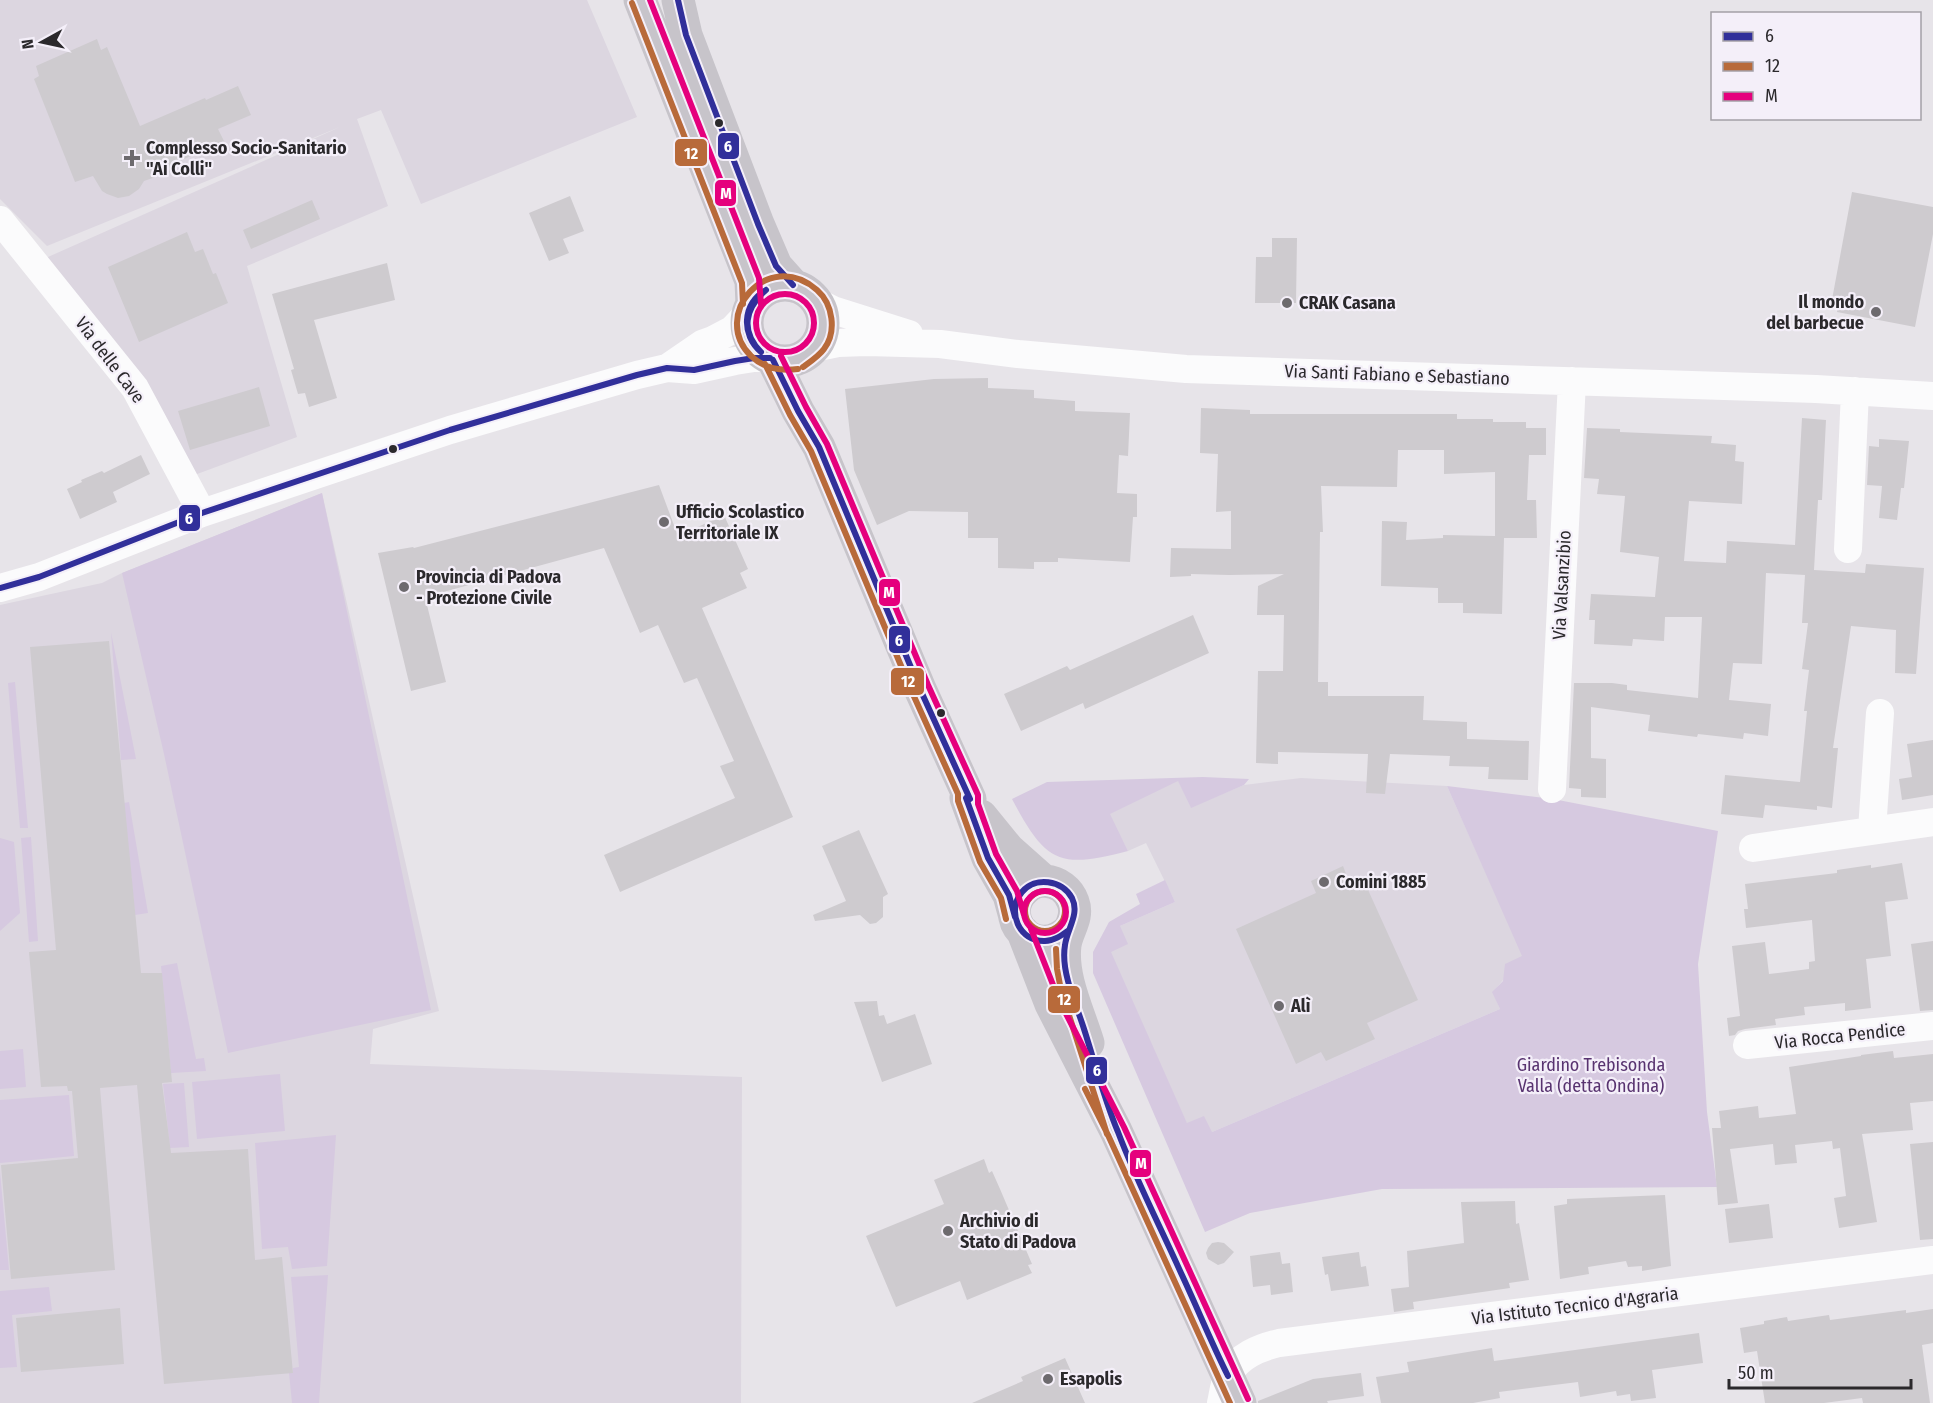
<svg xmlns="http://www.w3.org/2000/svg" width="1933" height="1403" font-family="'Fira Sans Condensed',sans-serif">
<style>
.built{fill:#dcd6e0}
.green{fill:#d6c9e0}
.building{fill:#cecbcf}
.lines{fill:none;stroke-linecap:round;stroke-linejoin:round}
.minor{stroke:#fbfbfc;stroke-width:28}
.major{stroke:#c7c4ca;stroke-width:33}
.bus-1-casing{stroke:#f4eff9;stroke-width:10}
.bus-2-casing{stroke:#f4eff9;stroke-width:10}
.bus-3-casing{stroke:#f4eff9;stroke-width:10}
.bus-1{stroke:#312f9a;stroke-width:6}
.bus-2{stroke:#b86a3a;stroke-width:6}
.bus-3{stroke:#e5007d;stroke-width:6}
.bus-dot{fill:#2b292c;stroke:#f4eff9;stroke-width:2}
.poi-dot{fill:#6d6a6e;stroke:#f4eff9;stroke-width:2}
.labels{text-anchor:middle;stroke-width:4.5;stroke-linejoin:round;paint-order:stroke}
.poi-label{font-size:18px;font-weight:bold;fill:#2b292c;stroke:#f4eff9;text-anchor:start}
.street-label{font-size:18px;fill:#2b292c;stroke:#f4eff9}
.park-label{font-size:18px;fill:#583370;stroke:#f4eff9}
.line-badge{stroke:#f4eff9;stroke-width:2}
.badge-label{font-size:16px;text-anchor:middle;font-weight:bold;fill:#fff}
</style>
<rect width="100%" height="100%" fill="#e7e4e9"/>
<path class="built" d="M0,0H587L637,117L421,204L381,110L357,119L388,206L247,266L297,437L189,477L39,261L340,127L47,246L0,199Z
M322,493L439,1011L373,1029L370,1064L742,1077L741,1403H0V605L102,583L122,573Z
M1301,778L1447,786L1523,956L1493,992L1500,1009L1212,1132L1187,1124L1110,952L1120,926L1175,902L1146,843L1128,851L1109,814L1178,780L1191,807L1244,785Z"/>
<path class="green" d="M322,493L431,1010L228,1053L164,754L122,573Z
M111,632L136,759L121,760Z
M15,682L28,828H20L8,683Z
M1203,777L1249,779L1244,785L1191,808L1178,781L1110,814L1128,851C1059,869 1046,863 1012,799L1047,782Z
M1447,786L1553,799L1718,831L1698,964L1707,1112L1717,1187L1382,1189L1250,1213L1205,1232L1093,973V952L1109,922L1140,904L1136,894L1165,880L1175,902L1120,926L1128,944L1111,952L1187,1123L1204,1116L1212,1132L1500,1009L1492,992L1503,981L1505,964L1522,956Z
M129,802L148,913L135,915L124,803Z
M31,837L38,941L29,942L21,838Z
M0,838L14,842L20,913L0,931Z
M177,963L196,1059L204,1058L206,1071L171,1073L161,966Z
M23,1049L26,1087L0,1089V1051Z
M280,1074L285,1131L197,1139L192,1082Z
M184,1083L189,1147L170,1148L163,1084Z
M69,1095L74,1156L0,1163V1100Z
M336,1135L327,1266L292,1269L288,1247L262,1249L255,1143Z
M0,1172L9,1270H0Z
M328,1275L319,1403H292L289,1373H293V1368L299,1367L291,1277Z
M49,1287L52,1311L12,1315L17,1367L0,1368V1291Z"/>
<path class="building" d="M97,39L101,50L107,47L140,126L205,98L206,100L238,86L251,115L218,129L224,141L171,165L173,171L144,181L139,189L129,196L118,198L107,194L102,191L93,176L75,182L34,79L39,76L36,66Z
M1852,192L1933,207V234L1915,327L1837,312L1838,306L1831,305Z
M570,196L584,231L563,239L569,253L549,261L529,213Z
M312,200L320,219L251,249L243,230Z
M187,232L195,252L203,249L213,274L216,273L228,303L139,342L108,267Z
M1272,238H1297L1296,303H1255L1256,257H1272Z
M387,263L395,300L314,320L337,398L309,407L305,393L298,394L291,370L294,369L272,294Z
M988,378V388L1034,390V398L1075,401V411L1130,413L1128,456L1119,455L1117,493L1137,494V517H1133L1130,562L1058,558V562H1034V569L998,568V538H968V512L909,511L877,525L854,470L845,389L934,379Z
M259,387L270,426L190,450L178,411Z
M1201,408L1250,410V414H1457V419H1493V422H1526V428H1546V455H1529L1527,500H1536L1537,538H1504L1502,614L1463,613V603H1438V588L1381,586L1382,521L1407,522L1406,540L1443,538V535L1495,536V472L1444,474V450H1398L1397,487L1321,486L1323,532H1320L1318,682H1328V696H1424L1423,720L1467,722V739L1529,741L1528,780L1488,779L1489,767L1449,766L1450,756L1390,754L1385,794L1366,793L1368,754L1278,752V764L1256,763L1258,671H1283L1284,615H1257L1258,586L1284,574L1229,575L1191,574V576L1170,577L1171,548L1231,549V511L1216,512L1218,454L1200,453Z
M1802,418L1826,420L1822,500H1818L1814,570L1865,573L1866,564L1924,568L1916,674L1895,673L1896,630L1851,626L1833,748H1838L1832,808L1817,806V810L1765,805L1763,818L1721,814L1725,775L1800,782L1807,711H1804L1809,670L1802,669L1808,623H1802L1805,575L1766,573L1762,664L1733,663L1729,700L1771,704L1768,736L1744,733L1743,739L1698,734L1697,737L1648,731L1650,715L1591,707V758L1606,759V798L1581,797V789L1569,788L1574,683H1612L1627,685V690L1698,698L1702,617H1665L1664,641L1633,639L1632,646L1594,644L1595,620H1589L1591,594L1655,597L1659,557L1620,552L1625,496L1597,494L1599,479L1584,478L1587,428L1620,429V432L1712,436L1711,443L1736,445L1735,461L1744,462L1742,504L1689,501L1684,561L1726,563L1727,541L1795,545Z
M1879,439L1909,441L1904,488H1901L1897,520L1879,518L1882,486L1867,485L1869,446L1879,447Z
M141,455L150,474L113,492L117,502L80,519L67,489L82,482L81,480L102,471L104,473Z
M659,485L678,536L724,515L748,569L740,573L747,588L702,608L793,817L620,892L604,855L735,798L720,766L734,761L697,678L684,683L658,625L640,633L604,548L425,597L446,682L411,691L378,553L413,547L414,548Z
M1193,615L1209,653L1085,709L1083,703L1021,731L1004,694L1067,666L1070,670Z
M109,641L141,973H162L172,1082L162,1083L171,1153L248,1149L255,1260L282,1257L293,1373L164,1384L137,1085L100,1088L115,1270L11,1279L1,1165L78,1158L72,1091H68L67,1086L41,1087L29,952L56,950L30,647Z
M1933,740V795L1902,800L1899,779L1912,777L1907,744Z
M859,830L888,894L883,897V917L876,923L870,924L860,915L815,921L813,915L846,901L822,846Z
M1902,863L1908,899L1885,902L1891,956L1866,959L1871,1008L1845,1011V1003L1804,1007L1805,1015L1775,1019L1776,1025L1745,1029L1738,1031L1735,1035L1729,1036L1727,1018L1740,1016L1732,946L1765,942L1769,974L1809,969V962L1815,961L1812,920L1746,928L1744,909H1748L1745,884L1837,873V870L1871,865V868Z
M1343,866L1351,887L1364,881L1418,1000L1367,1023L1375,1039L1326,1061L1321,1052L1296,1064L1236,929L1316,893L1311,881Z
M1933,941V1010L1920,1011L1911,944Z
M877,1001L879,1016L884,1015L887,1024L915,1014L932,1064L882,1082L854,1002Z
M1893,1051L1894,1058L1933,1054V1101L1910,1103L1913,1130L1862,1134L1877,1222L1839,1228L1834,1198L1846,1196L1840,1148L1833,1149L1832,1141L1795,1145L1797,1163L1784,1164L1775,1165L1773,1144L1730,1149L1738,1203L1718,1205L1712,1128H1721L1719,1111L1758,1106L1759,1118L1796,1114L1789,1067L1861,1056V1055Z
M1933,1142V1239L1920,1240L1910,1144Z
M984,1159L989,1173L992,1171L1000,1189L1032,1264L1028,1265L1032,1273L967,1300L960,1281L896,1307L866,1236L944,1204L934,1180Z
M1665,1195L1671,1266L1642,1271V1266L1628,1267L1626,1261L1588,1267L1589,1274L1560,1279L1554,1206L1567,1204V1199Z
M1515,1201L1516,1224L1519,1223L1529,1280L1509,1283L1510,1288L1413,1302L1414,1309L1394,1312L1391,1289L1409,1287L1407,1251L1464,1243L1461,1202Z
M1769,1204L1773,1238L1729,1243L1725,1209Z
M1218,1242L1224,1243L1234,1252L1224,1263L1218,1265L1208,1259L1206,1253L1208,1248L1212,1243Z
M1280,1252L1282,1264L1290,1263L1293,1292L1271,1295L1270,1285L1253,1287L1250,1256Z
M1359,1252L1361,1267L1366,1266L1369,1286L1331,1291L1328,1274L1325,1275L1322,1257Z
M120,1308L124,1364L21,1372L16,1318Z
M1933,1309V1343L1922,1345L1930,1403H1863L1862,1398L1824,1403H1765L1757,1351L1744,1353L1740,1328L1764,1324V1321L1787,1317L1788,1321L1829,1315L1830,1320L1906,1310V1313Z
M1699,1333L1703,1363L1652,1370L1656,1398L1631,1401L1630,1394L1617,1396L1616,1391L1580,1397L1578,1382L1499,1392L1500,1398L1473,1403H1381L1376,1377L1409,1372L1407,1362L1492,1348L1494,1361Z
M1065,1358L1085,1403H972L1023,1381L1021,1377Z
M1361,1373L1364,1396L1327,1401L1328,1403H1258V1401L1313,1379Z"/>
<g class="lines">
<path class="minor" d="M0,220L135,388L202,513
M817,302L833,310L909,334
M814,348L838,343L867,342L940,344L1018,354L1186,369L1816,389L1933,396
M667,368L702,344L713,340L732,330L748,313
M1848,549L1855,391
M0,588L39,577L202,513L450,430L637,375L667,368L694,370L735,361L754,358H770
M1552,789L1572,381
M1872,830L1880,713
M1753,848L1933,822
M1747,1045L1933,1026
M1221,1403C1223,1395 1224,1383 1228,1375C1239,1356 1258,1348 1279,1343L1933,1260"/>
<path class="major" d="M640,0L751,281L752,304
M678,0L686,35L758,224L776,266L793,285
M747 323a38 38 0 1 1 76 0a38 38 0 1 1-76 0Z
M773,360L798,411L819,447L920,689L970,799L966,798L988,858L1009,895L1015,917
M981,816L1008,849L1044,881
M1069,930C1034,963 995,916 1025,889C1030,884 1038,881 1045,881C1058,882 1069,890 1073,902C1079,918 1067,930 1065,945C1061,978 1079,1013 1088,1043
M1023,932L1051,1004L1116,1131L1240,1403"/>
<g class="bus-1-casing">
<path id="bus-1" d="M678,0L686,35L758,224L776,266L793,285
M761,352C741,335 742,304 766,290
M761,352C740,331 745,308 766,290
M773,360L798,411L819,447L920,689L970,799L966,798L988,858L1009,895L1015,917
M0,588L39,577L202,513L450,430L637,375L667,368L694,370L735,361L754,358H770
M1069,930C1062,935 1054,941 1045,941C1019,942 1006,911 1022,892C1035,876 1062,880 1072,898C1080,914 1067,929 1065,945C1063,957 1065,970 1068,981C1072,997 1079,1013 1084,1029C1095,1063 1104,1099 1118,1132C1136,1180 1160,1226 1181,1273C1197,1307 1211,1342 1228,1376"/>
</g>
<g class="bus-2-casing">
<path id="bus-2" d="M632,3L742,283L743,304
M765,364L790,415L811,451L912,692L958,794V801L980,862L1001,898L1006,919
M798,369C780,371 765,369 751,356C710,316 767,247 817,290C833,304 837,332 824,349C819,356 810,362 803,367
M1025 911a20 20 0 1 1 40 0a20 20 0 1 1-40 0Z
M1056,949L1057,969L1061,990L1107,1134
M1085,1089L1108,1135L1230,1403"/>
</g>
<g class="bus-3-casing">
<path id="bus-3" d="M650,0L759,278L761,304
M756 323a29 29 0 1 1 58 0a29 29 0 1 1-58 0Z
M781,356L806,407L827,444L928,685L978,795V804L996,854L1017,891L1024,915
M1024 912a21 21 0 1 1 42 0a21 21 0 1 1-42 0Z
M1031,929L1059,1000L1124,1127L1248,1399"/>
</g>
<use href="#bus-1" class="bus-1"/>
<use href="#bus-2" class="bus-2"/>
<use href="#bus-3" class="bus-3"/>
</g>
<g class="bus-dot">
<circle cx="719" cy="123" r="5"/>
<circle cx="393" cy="449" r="5"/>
<circle cx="941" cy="713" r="5"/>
</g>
<g class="poi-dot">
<path d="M129 149h6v6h6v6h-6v6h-6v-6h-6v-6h6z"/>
<circle cx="1287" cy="303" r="6"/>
<circle cx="1876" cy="312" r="6"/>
<circle cx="664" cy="522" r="6"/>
<circle cx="404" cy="587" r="6"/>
<circle cx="1324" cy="882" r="6"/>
<circle cx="1279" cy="1006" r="6"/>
<circle cx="948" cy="1231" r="6"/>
<circle cx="1048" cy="1379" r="6"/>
</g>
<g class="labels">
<g class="poi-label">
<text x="146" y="154">Complesso Socio-Sanitario<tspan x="146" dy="21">"Ai Colli"</tspan></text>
<text x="1864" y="308" text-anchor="end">Il mondo<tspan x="1864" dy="21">del barbecue</tspan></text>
<text x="1299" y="309">CRAK Casana</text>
<text x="676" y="518">Ufficio Scolastico<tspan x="676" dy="21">Territoriale IX</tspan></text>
<text x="416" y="583">Provincia di Padova<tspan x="416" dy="21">- Protezione Civile</tspan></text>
<text x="1336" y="888">Comini 1885</text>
<text x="1291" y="1012">Alì</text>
<text x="960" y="1227">Archivio di<tspan x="960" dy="21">Stato di Padova</tspan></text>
<text x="1060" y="1385">Esapolis</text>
</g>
<g class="street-label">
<text transform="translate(110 360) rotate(53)" y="6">Via delle Cave</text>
<text transform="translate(1397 375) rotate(2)" y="6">Via Santi Fabiano e Sebastiano</text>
<text transform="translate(1562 585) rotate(-87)" y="6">Via Valsanzibio</text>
<text transform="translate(1840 1036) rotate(-6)" y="6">Via Rocca Pendice</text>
<text transform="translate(1575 1306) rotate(-7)" y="6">Via Istituto Tecnico d'Agraria</text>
</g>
<g class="park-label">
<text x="1591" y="1071">Giardino Trebisonda<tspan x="1591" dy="21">Valla (detta Ondina)</tspan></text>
</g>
</g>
<g class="line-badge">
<rect x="717" y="132" width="23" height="28" rx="6" fill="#312f9a"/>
<rect x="674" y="138" width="34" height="29" rx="6" fill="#b86a3a"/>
<rect x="714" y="179" width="23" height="28" rx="6" fill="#e5007d"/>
<rect x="178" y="504" width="23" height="28" rx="6" fill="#312f9a"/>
<rect x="878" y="578" width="23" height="29" rx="6" fill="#e5007d"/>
<rect x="888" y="625" width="23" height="29" rx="6" fill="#312f9a"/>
<rect x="890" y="667" width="35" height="29" rx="6" fill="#b86a3a"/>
<rect x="1047" y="985" width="34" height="29" rx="6" fill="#b86a3a"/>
<rect x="1085" y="1056" width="23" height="29" rx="6" fill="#312f9a"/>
<rect x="1129" y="1149" width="23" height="29" rx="6" fill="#e5007d"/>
</g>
<g class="badge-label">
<text x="728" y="152">6</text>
<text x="691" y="159">12</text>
<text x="726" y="199">M</text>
<text x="189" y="524">6</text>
<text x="889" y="598">M</text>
<text x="899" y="646">6</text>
<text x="908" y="687">12</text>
<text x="1064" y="1005">12</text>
<text x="1097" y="1076">6</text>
<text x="1141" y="1169">M</text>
</g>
<rect x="1711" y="12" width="210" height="108" fill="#f4eff9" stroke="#a4a0a7" stroke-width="1.5"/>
<rect x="1723" y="32" width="30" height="9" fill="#312f9a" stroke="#a4a0a7" stroke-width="1.5"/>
<text x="1765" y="42" font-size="18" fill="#2b292c">6</text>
<rect x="1723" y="62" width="30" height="9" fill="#b86a3a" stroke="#a4a0a7" stroke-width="1.5"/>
<text x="1765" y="72" font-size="18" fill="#2b292c">12</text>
<rect x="1723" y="92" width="30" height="9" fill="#e5007d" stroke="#a4a0a7" stroke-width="1.5"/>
<text x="1765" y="102" font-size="18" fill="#2b292c">M</text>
<g transform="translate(42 42) rotate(262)" stroke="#f4eff9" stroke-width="4.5" paint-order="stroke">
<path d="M0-4.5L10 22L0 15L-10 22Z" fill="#2b292c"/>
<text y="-9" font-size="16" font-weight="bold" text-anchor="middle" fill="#2b292c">N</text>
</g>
<path d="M1729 1379v9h182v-9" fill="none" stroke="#2b292c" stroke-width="3"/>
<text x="1738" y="1379" font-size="18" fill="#2b292c" stroke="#f4eff9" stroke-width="4.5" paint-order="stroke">50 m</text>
</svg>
